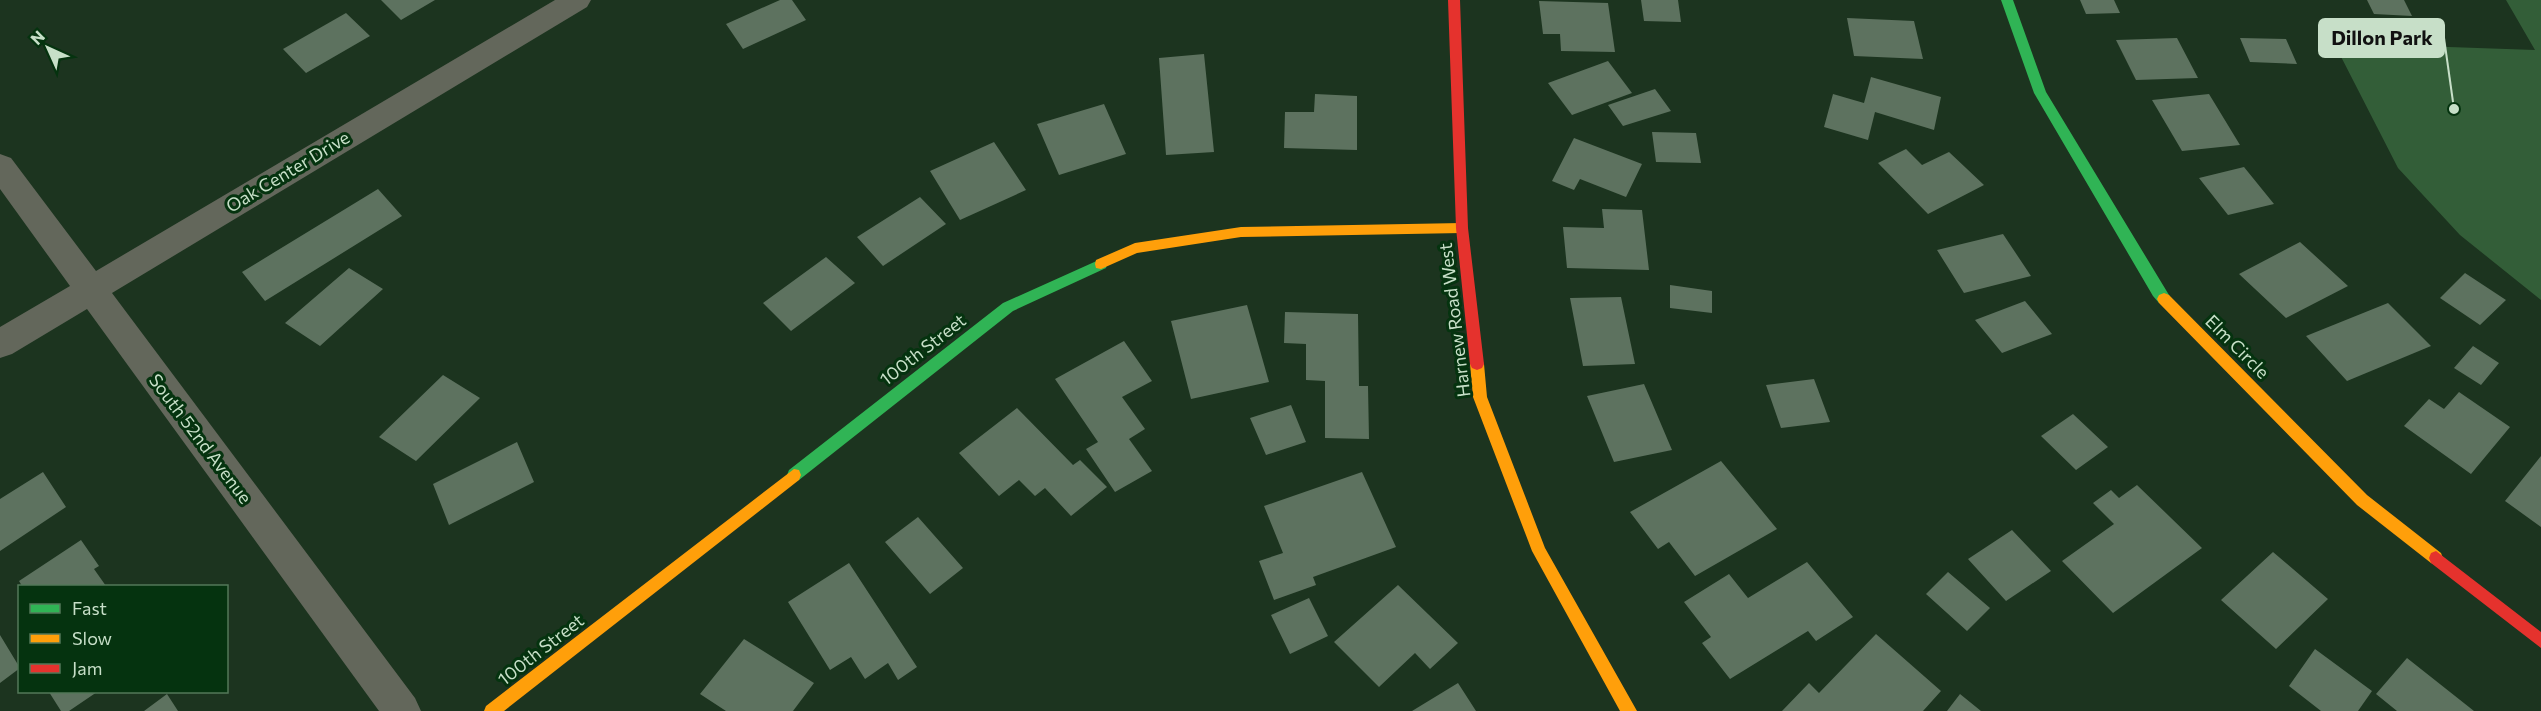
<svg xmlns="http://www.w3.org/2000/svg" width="2541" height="711" font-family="Commissioner,sans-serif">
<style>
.green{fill:#335e38}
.building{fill:#5d725f}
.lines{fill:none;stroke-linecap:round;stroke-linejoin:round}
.street{fill:#63675b;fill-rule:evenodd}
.fast{fill:#30b455;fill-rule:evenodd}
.slow{fill:#ff9f0a;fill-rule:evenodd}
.jam{fill:#e5322d;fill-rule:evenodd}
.labels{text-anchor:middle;stroke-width:6;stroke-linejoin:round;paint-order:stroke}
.street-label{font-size:18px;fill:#c7dfc8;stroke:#05330f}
.leader{fill:none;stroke:#c7dfc8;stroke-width:2}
.callout-dot{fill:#c7dfc8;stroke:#05330f;stroke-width:2}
.callout{fill:#c7dfc8;stroke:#c7dfc8;stroke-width:2}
.callout-label{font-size:20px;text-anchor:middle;font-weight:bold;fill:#111}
</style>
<rect width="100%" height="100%" fill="#1c341f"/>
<path class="green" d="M2506,0H2541V300L2460,235L2398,168L2334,43L2535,50Z"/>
<path class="building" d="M381,0H435L401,20Z
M780,0H792L806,20L743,49L726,24Z
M1641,0H1678L1681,22L1644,21Z
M2080,0H2114L2120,13L2086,14Z
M2367,0H2404L2412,16L2374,14Z
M1539,1L1608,3L1615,52L1561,51L1560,34H1543Z
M346,13L370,36L306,73L283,49Z
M1847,18L1914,21L1923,59L1854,56Z
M2177,38L2198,78L2136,80L2116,40Z
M2240,38L2286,39L2297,64L2250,62Z
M1204,54L1214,152L1166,155L1159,58Z
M1608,61L1632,93L1572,115L1548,83Z
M1871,77L1941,97L1934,130L1875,112L1868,140L1824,127L1833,94L1864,103Z
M1655,89L1671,111L1623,126L1608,105Z
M1315,94L1357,96V150L1284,148L1285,112H1314Z
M2209,94L2240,145L2182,151L2152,100Z
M1104,104L1126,154L1059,175L1037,124Z
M1652,132L1696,133L1701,163L1656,162Z
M1574,138L1642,164L1626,197L1580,179L1574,190L1552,181Z
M994,142L1026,190L960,220L930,171Z
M1906,149L1922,165L1949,152L1984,185L1928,214L1878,163Z
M2244,167L2274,204L2228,215L2199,178Z
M378,189L402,216L265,301L242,272Z
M920,197L946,224L883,266L857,237Z
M1602,209L1642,210L1649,270L1567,268L1563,227L1604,228Z
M2003,234L2031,276L1964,293L1937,250Z
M2300,242L2348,286L2286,318L2239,274Z
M826,257L855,283L791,331L763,303Z
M349,268L383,289L320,346L285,323Z
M2465,273L2506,300L2480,325L2440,298Z
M1670,285L1712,291V313L1670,308Z
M1621,297L1635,364L1583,366L1570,298Z
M2025,301L2052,334L2002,353L1975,320Z
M2388,303L2431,346L2347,381L2306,336Z
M1247,305L1269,382L1191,399L1171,321Z
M1285,312L1358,314L1359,386H1368L1369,439L1325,438V381L1306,380V344L1284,343Z
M1124,341L1152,381L1122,397L1145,429L1129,439L1152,471L1115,492L1086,449L1098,442L1055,379Z
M2473,346L2499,363L2481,385L2454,368Z
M443,375L480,398L416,461L379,437Z
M1814,379L1830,422L1781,428L1766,385Z
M1644,384L1672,450L1614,462L1587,396Z
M2459,392L2510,427L2471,474L2404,426L2429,399L2444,409Z
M1291,405L1306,442L1266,455L1250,418Z
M1017,408L1073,465L1080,460L1107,487L1071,516L1045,488L1035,496L1019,480L999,496L959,453Z
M2073,414L2108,447L2076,470L2041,436Z
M517,442L534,482L449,525L433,484Z
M2541,456V527L2505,501Z
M1721,461L1777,529L1695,576L1669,542L1658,549L1630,512Z
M43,472L66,507L0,551V499Z
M1362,472L1396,547L1313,577L1316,585L1274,600L1259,561L1283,553L1264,506Z
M2137,485L2202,548L2113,613L2062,561L2114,524L2093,503L2111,490L2119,498Z
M918,517L963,568L930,594L885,542Z
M2012,530L2051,571L2006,601L1968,559Z
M81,540L99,566L94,569L106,586H22L19,581Z
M2273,552L2328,599L2276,649L2221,600Z
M1807,562L1853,617L1816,641L1808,631L1730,679L1702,643L1711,637L1684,602L1729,574L1748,598Z
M849,563L917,667L898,680L888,663L865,679L851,657L830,670L788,602Z
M1948,572L1990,608L1967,631L1926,594Z
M1398,585L1458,643L1430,669L1415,653L1379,687L1334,642Z
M1309,598L1328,636L1290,654L1271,615Z
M1876,634L1941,691L1923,711H1782L1809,683L1819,693Z
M0,635L20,668L0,683Z
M744,639L814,683L793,711H726L700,694Z
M2315,649L2372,691L2358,711H2321L2289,686Z
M2407,658L2474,711H2397L2376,694Z
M1458,683L1476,711H1412Z
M49,692H97L69,711H61Z
M167,694L178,711H144Z
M1960,694L1981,711H1947Z"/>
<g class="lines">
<path class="street" d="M555,0H591L587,7L112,293L415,698L421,711H379L87,309L12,354L0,358V327L70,286L0,189V154L11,158L96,271Z"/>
<path class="fast" d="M2001,0H2013L2046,92L2169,295L2171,299L2169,303H2159L2153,296L2034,93Z
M1101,259L1106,260L1107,264L1106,268L1013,311L799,480L794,481L789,480L787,475L789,470L1003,303Z"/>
<path class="slow" d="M1462,223L1468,228L1462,233L1241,237L1137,253L1101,269L1096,268L1095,264L1096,260L1135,243L1241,227Z
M2164,293L2169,295L2367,495L2441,553L2443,558L2441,563L2436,565L2431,563L2357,505L2159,303L2157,299L2159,295Z
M1477,358L1482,360L1484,364L1487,397L1545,548L1637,711H1620L1532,551L1473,397L1470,364L1472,360Z
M794,469L799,470L801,475L799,480L504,711H484L486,706Z"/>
<path class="jam" d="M1448,0H1460L1468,228L1484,364L1482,368L1477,370L1472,368L1470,364L1456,228Z
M2436,551L2541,632V648L2431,563L2429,558L2431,553Z"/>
</g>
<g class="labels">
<g class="street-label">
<text transform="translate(288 172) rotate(-31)" y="6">Oak Center Drive</text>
<text transform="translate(1455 320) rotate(-97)" y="6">Harnew Road West</text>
<text transform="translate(2237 347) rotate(45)" y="6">Elm Circle</text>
<text transform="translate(923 350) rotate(-38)" y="6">100th Street</text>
<text transform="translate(200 439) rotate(53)" y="6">South 52nd Avenue</text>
<text transform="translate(541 650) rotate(-38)" y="6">100th Street</text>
</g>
</g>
<path class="leader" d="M2454 109L2444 38"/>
<circle class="callout-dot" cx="2454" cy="109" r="6"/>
<rect class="callout" x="2319" y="19" width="125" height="38" rx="6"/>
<g class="callout-label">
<text x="2382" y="45">Dillon Park</text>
</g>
<rect x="18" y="585" width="210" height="108" fill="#05330f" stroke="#537859" stroke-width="1.5"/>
<rect x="30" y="604" width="30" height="9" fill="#30b455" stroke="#537859" stroke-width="1.5"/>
<text x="72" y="615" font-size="18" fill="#c7dfc8">Fast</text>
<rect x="30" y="634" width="30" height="9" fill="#ff9f0a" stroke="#537859" stroke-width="1.5"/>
<text x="72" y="645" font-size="18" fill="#c7dfc8">Slow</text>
<rect x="30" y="664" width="30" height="9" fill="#e5322d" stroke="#537859" stroke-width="1.5"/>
<text x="72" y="675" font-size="18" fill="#c7dfc8">Jam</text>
<g transform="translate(48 48) rotate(315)" stroke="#05330f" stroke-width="4.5" paint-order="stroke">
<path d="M0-4.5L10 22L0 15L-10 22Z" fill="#c7dfc8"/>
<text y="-9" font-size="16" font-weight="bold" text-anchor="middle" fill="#c7dfc8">N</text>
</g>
</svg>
